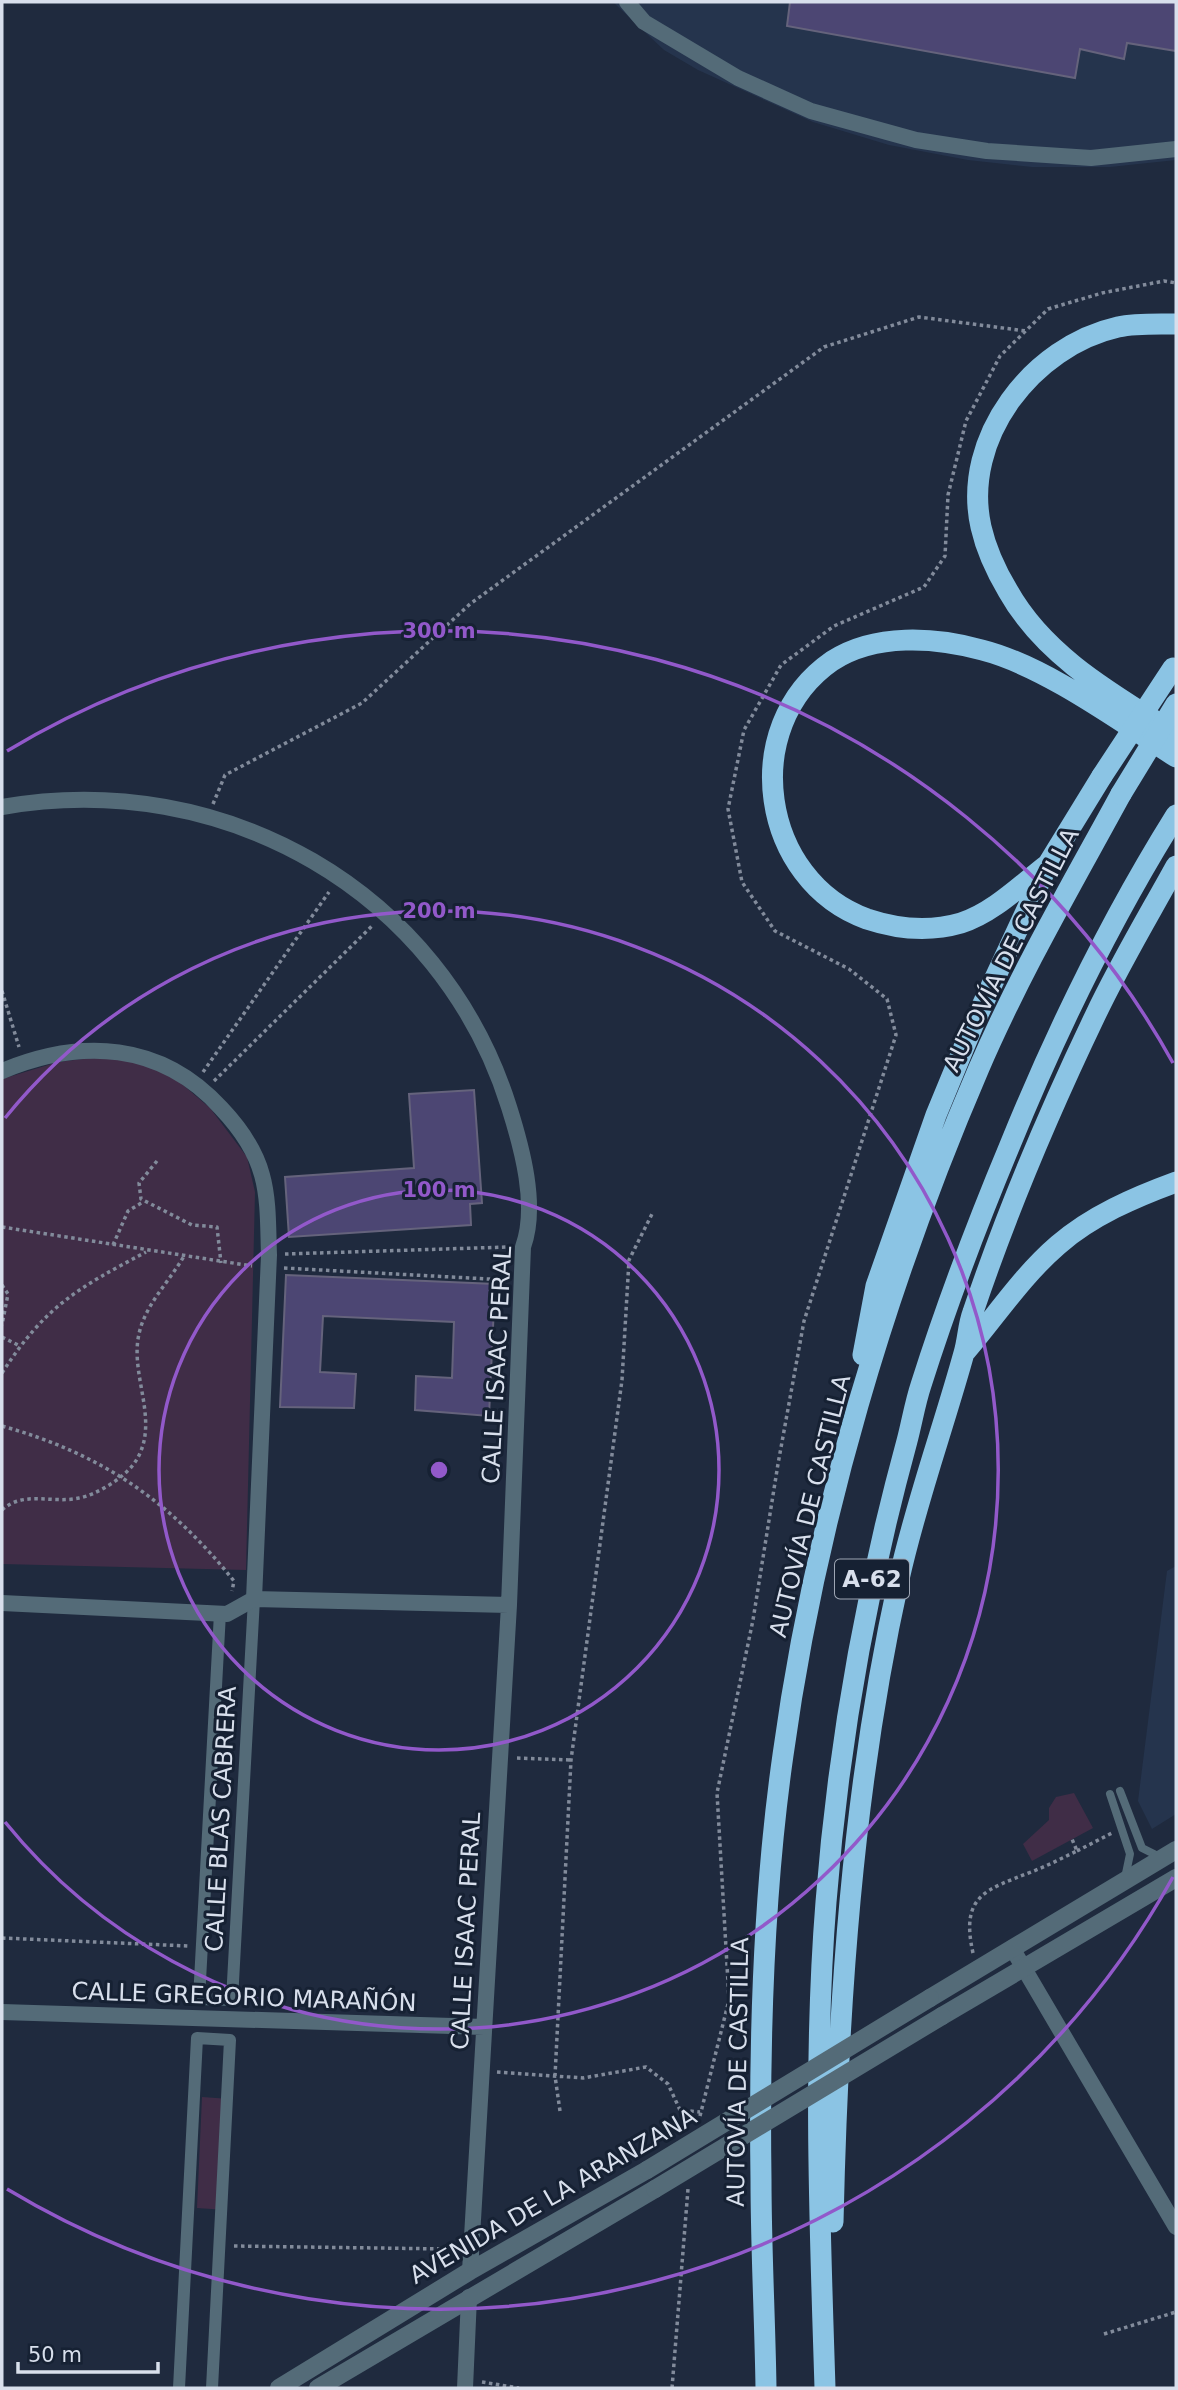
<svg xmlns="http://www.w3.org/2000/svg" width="1178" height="2390" font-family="'DejaVu Sans',sans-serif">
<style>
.built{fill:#25344d}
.green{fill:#402d47}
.building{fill:#4c4673;stroke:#65637c;stroke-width:2}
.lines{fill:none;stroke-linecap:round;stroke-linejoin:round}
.path{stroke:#828b9b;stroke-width:3.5;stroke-dasharray:3.5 3.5;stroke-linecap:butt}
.service{stroke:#546b78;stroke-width:8}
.pedestrian{stroke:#546b78;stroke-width:12}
.minor{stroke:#546b78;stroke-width:16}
.tertiary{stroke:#546b78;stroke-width:18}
.motorway{stroke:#8bc4e4;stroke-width:21}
.tertiary-bridge{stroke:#546b78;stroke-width:18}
.motorway-bridge{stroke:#8bc4e4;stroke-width:21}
.ring{fill:none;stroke:#9259ca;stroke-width:3.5}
.labels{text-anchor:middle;stroke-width:6;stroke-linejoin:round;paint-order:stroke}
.shield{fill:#162133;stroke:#9ea6b4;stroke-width:2}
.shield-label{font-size:23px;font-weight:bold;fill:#d8dfec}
.street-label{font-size:24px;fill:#d8dfec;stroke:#162133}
.centre{fill:#9259ca;stroke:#162133;stroke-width:3.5}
.ring-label{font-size:21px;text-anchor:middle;font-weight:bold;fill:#9259ca;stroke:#162133;stroke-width:6;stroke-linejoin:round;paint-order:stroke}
</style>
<rect width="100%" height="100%" fill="#1f2a3e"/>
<path class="built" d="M613,2H1176V160L1110,167H1032L968,160L889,145L813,122L698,70L664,50Z
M1176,1566V1814L1152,1829L1138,1801L1167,1571Z"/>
<path class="green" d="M108,1056L137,1061L169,1073L210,1108L247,1157L255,1192L246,1570L2,1564V1079L58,1062Z
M1074,1793L1093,1828L1032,1861L1023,1844L1049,1820V1808L1056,1797Z
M202,2097L230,2099L226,2210L197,2208Z"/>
<path class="building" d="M790,2H1176V51L1127,43L1124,59L1080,49L1075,78L787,26Z
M474,1090L482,1203L470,1204L471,1225L289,1237L285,1177L414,1168L409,1094Z
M286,1275L495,1284L489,1416L415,1410L416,1376L452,1378L454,1322L323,1316L320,1372L356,1374L354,1408L280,1407Z"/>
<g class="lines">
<path class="path" d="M213,804L225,775L362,703L470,604L824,347L919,317L1026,331
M2,991L19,1047
M203,1072L329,892
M214,1081L373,925
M157,1161L139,1183L141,1199L192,1225L217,1227L221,1263
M2,1227L252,1266
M113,1245L128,1211L143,1202
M285,1254L508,1247
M284,1268L507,1280
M2,1285L8,1294L2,1325
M2,1337L20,1346
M2,1373C45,1306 78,1288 146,1252
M2,1426C102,1454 170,1501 234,1581L232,1591
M2,1510C24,1490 52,1504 79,1498C96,1495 122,1479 133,1465C163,1425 129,1377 139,1334C145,1305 169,1282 184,1256
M517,1758L571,1760
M1077,1851L1112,1833
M2,1938L188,1946
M973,1953C960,1895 986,1890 1031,1872C1047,1866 1062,1858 1077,1851L1072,1839
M497,2072L583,2078L646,2067L668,2084L680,2110L700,2112
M560,2111L555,2076L571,1760L622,1380L629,1260L652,1214
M700,2116L729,2000L717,1793L753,1620L778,1464L804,1321L896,1035L887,999L849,969L775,931L742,882L728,809L744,730L781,665L834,626L924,587L945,556L948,495L966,421L1000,356L1048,309L1102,293L1164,281L1176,283
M234,2246L447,2249L453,2261
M1104,2334L1176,2312
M482,2382L519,2388
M672,2388L688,2189"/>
<path class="service" d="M1120,1791L1142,1848L1162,1858
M1110,1794L1130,1854L1125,1878"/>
<path class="pedestrian" d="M220,1613L199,1999L232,2000L254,1599
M179,2388L197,2038L230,2040L212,2388"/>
<path class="minor" d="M627,2L644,22L738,78L811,111L916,140L987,151L1091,158L1176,149
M2,807C223,768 441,890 509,1107C522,1148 538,1206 523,1247L509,1605L470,2271
M2,1071C81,1038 161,1042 221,1108C239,1127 255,1149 262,1175C269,1200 268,1229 269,1255L254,1599
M2,1603L227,1614L254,1599L509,1605
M1012,1948L1176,2227
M2,2012L484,2027
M465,2388L469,2297"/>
<path class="tertiary" d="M930,1998L1176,1850
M942,2016L1176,1878
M279,2388L470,2271L647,2170
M318,2388L655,2189"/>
<path class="motorway" d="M1176,324C1157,324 1136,323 1118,327C1033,346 961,438 981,527C986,549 996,571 1008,591C1045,657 1114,695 1176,734
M1048,864C1022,884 993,913 961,923C930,932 897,929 867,919C761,881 737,727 832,661C875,633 935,637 982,650C1045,666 1121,722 1176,757
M966,1351C996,1316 1022,1276 1058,1245C1091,1216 1135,1197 1176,1182
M863,1355L876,1286L936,1115L974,1023L1048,864L1102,776
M833,2222C838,2006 852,1790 899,1579C916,1502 943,1429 964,1353C968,1340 968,1325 973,1312C1007,1211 1049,1112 1095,1016C1119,965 1149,915 1176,866
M766,2388C765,2319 761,2249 761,2180C759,2039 763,1895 783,1755C815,1521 886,1284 979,1068C1020,973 1072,884 1121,794
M825,2388C820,2227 813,2064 826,1902C838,1746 866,1591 907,1441C912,1422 915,1403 921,1385C947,1303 977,1224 1010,1145C1056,1032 1111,919 1176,815"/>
<path class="tertiary-bridge" d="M647,2170L930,1998
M655,2189L942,2016"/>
<path class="motorway-bridge" d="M1102,776L1173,668
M1121,794L1176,704"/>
</g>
<g class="ring">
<circle cx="439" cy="1470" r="280"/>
<path d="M5 1118A559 559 0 1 1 5 1822"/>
<path d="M1173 1877A839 839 0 0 1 7 2189M7 751A839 839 0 0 1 1173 1063"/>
</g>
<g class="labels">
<rect class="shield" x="835" y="1559.5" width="74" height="39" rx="5"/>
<g class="shield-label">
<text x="872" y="1587">A-62</text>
</g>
<g class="street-label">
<text transform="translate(1011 950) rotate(-63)" y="8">AUTOVÍA DE CASTILLA</text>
<text transform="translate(497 1365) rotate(-87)" y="8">CALLE ISAAC PERAL</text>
<text transform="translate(810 1506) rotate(-76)" y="8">AUTOVÍA DE CASTILLA</text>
<text transform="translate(221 1819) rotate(-87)" y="8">CALLE BLAS CABRERA</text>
<text transform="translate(466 1931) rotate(-87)" y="8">CALLE ISAAC PERAL</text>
<text transform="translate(244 1997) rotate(2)" y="8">CALLE GREGORIO MARAÑÓN</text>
<text transform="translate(738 2072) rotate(-89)" y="8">AUTOVÍA DE CASTILLA</text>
<text transform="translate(553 2196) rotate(-30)" y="8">AVENIDA DE LA ARANZANA</text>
</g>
</g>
<circle cx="439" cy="1470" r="10" class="centre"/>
<g class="ring-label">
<text x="439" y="638">300 m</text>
<text x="439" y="918">200 m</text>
<text x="439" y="1197">100 m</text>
</g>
<rect width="1178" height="2390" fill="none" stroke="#d8dfec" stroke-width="7"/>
<path d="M18 2362v10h140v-10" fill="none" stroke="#d8dfec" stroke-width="3.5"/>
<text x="28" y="2362" font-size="21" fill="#d8dfec" stroke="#162133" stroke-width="5" paint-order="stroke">50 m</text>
</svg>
